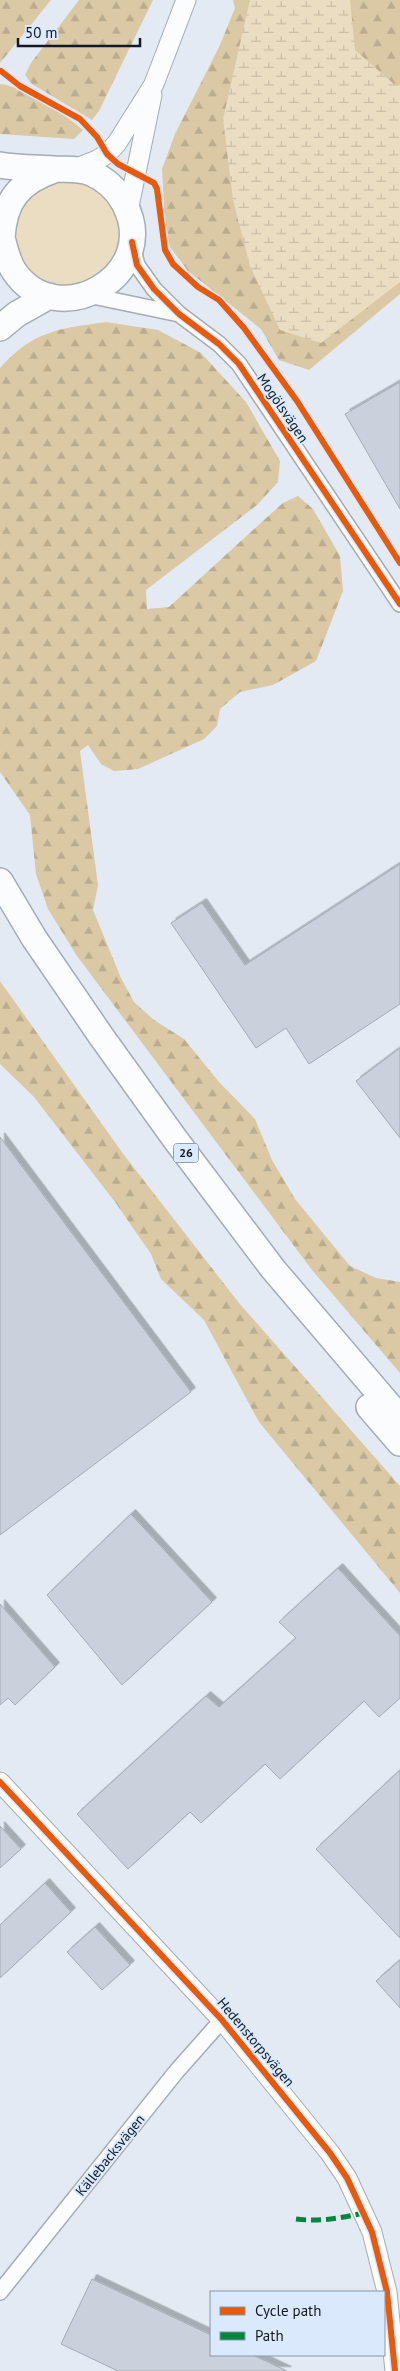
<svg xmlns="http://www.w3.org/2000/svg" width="400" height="2371" font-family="'PT Sans',sans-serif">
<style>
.green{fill:#ebddc2}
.forest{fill:url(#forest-firs)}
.wetland{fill:url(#wetland-marsh)}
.building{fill:#cad1dc;stroke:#a4abb4;filter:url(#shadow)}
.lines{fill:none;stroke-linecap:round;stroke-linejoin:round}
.minor-casing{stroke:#a5acb5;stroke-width:18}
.tertiary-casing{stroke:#a5acb5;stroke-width:21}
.trunk-casing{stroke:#a5acb5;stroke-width:28}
.minor{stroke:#fbfcfd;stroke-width:15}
.tertiary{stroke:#fbfcfd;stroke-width:19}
.trunk{stroke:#fbfcfd;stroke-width:25}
.quiet{stroke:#00873e;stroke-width:5;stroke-dasharray:10 5;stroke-linecap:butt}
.cycleway-casing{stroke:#dbe9fc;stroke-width:9}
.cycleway{stroke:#e8590c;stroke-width:6}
.labels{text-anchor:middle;stroke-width:4;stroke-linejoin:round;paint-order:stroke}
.shield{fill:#dbe9fc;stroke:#4e5765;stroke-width:1}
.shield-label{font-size:12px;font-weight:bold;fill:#111924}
.street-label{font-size:14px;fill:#111924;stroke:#dbe9fc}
</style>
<defs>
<pattern id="forest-firs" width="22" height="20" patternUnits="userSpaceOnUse" patternTransform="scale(1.25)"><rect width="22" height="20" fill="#dac9a4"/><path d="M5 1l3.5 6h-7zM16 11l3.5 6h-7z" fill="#baac8d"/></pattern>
<pattern id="wetland-marsh" width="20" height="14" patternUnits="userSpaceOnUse" patternTransform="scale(1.25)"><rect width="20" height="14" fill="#ebddc2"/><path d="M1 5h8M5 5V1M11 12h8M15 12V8" fill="none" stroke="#c8bda7"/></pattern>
<filter id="shadow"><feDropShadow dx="4.5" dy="-4.5" stdDeviation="0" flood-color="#0004"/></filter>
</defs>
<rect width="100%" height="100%" fill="#e3eaf4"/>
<path class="green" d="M13 233a53 53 0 1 1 106 0a53 53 0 1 1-106 0Z"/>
<path class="forest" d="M0,0H51L0,63Z
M79,0H153L99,111L92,120L32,84L25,75L31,63Z
M233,0H400V294L309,370L279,360L261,329L188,271L170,247L165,220L162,169L175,134L220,45L235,8Z
M0,84C26,87 63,113 83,130L74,139L0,134Z
M106,322L158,330L201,353L246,402L280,461L278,482L257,505L146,590L147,609L169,607L264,520L283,503L298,496L313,509L340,556L343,591L316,661L273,685L240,692L220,709L217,726L204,739L138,769L114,771L101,764L88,745L80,751L98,885L93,910L121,978L134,1002L154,1020L184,1039L219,1082L255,1119L272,1160L295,1199L350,1266L376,1278L400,1282V1373L312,1270L77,956L48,909L36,874L30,815L0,772V368C34,330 59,329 106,322Z
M0,981L124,1155L239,1303L400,1486V1593L259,1422L204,1320L161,1279L151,1254L115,1202L34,1097L0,1064Z"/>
<path class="wetland" d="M250,0H350L355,50L395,85H400V282L321,343L280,330L250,266L233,200L223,119Z"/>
<path class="building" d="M400,382V509L345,414Z
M400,864V1004L309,1064L286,1028L256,1048L171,923L202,903L245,965Z
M400,1048V1138L356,1081Z
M0,1137L191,1392L0,1535Z
M131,1514L212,1602L122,1685L47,1595Z
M338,1568L400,1636V1698L379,1717L364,1701L280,1779L265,1764L201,1823L190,1812L128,1869L77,1814L206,1696L219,1707L296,1638L279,1622Z
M0,1604L55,1667L15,1705L8,1698L0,1705Z
M400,1770V1938L316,1849Z
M0,1826L21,1849L0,1868Z
M45,1883L71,1912L0,1978V1925Z
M95,1927L130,1965L102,1990L67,1952Z
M400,1960V2008L376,1981Z
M92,2279L211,2335V2355H253L287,2371H118L61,2344Z"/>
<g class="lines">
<g class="minor-casing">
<path id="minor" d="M132,246L137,265L154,289L179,314L219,344L239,364L400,604
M88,295L179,314
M0,2292L176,2072L222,2020"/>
</g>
<g class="tertiary-casing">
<path id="tertiary" d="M74,169L97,160L107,154L117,143L154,84L186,0
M128,211L152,95
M0,1782L222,2020L330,2153L347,2178L372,2232L387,2292L395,2371"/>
</g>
<g class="trunk-casing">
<path id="trunk" d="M0,165C17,168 36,168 53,169C66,170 78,168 91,173C105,179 117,190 124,203C163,275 57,335 14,271C6,259 5,245 0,232
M2,238C4,201 19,182 54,170
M0,328L17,314L49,296
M0,881L34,938L101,1036L175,1139L273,1269L400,1418
M369,1407L400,1443"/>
</g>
<use href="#minor" class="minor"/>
<use href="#tertiary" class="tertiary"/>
<use href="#trunk" class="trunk"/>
<path class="quiet" d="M296,2219C320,2222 341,2218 364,2213"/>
<g class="cycleway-casing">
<path id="cycleway" d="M1,71L20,86L80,119L97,137L107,154L118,164L154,183L157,189L165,250L173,264L198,287L219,300L244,328L297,401L400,563
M132,242L137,265L154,289L179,314L219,344L239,364L400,604
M0,1782L222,2020L330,2153L347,2178L372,2232L387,2292L395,2371"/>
</g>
<use href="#cycleway" class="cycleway"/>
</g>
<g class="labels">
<rect class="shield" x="173.5" y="1143.5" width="25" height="19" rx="4"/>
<g class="shield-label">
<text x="186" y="1157">26</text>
</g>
<g class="street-label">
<text transform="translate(283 408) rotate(56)" y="5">Mogölsvägen</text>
<text transform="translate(256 2042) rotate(50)" y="5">Hedenstorpsvägen</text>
<text transform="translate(110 2155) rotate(-51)" y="5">Källebacksvägen</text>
</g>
</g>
<rect x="210" y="2291" width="175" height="65" fill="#dbe9fc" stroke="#8a96a6"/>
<rect x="220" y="2307" width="25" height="8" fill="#e8590c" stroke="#8a96a6"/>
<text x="255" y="2316" font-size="15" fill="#111924">Cycle path</text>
<rect x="220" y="2332" width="25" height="8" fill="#00873e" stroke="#8a96a6"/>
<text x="255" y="2341" font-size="15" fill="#111924">Path</text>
<path d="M18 38v8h122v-8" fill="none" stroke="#111924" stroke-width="2.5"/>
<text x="25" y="38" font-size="15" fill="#111924" stroke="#dbe9fc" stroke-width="4" paint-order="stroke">50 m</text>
</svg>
